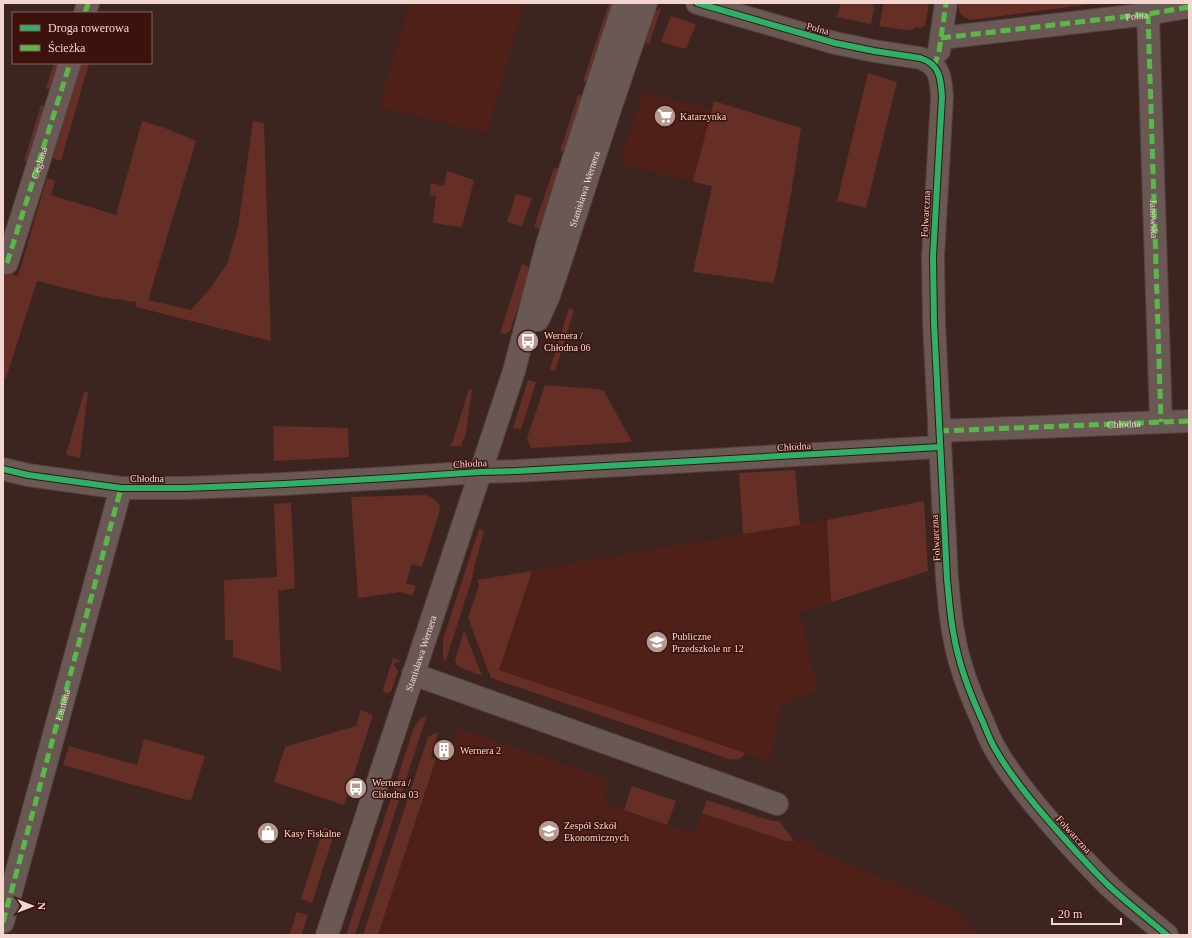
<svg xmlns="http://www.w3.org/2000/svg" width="1192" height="938" font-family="'Times New Roman',serif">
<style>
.built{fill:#4e2018}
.green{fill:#652f26}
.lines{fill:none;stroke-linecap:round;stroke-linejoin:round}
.minor-casing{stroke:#543f3c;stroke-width:24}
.minor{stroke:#6a5855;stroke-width:22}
.quiet{stroke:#58b947;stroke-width:5;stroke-dasharray:10 5;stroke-linecap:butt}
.cycleway-casing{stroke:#3c120c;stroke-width:8}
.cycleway{stroke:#2db169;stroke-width:6}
.labels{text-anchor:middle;stroke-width:3;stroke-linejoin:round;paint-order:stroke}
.street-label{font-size:10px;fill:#f4d6d0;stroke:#3c120c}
.poi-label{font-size:10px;fill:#f4d6d0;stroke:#3c120c;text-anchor:start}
</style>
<rect width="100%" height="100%" fill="#3c2420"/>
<path class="built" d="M409,3H524L487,133L379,107Z
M644,92L712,110L693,182L619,163Z
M827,520L831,602L800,613L817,690L781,705L770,762L499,670L532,571L596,559Z
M458,728L611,780L602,803L695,834L702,813L786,841H809L819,851L959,911L977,935H378L436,759L447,762Z"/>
<path class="green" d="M609,3H612L613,8L588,83L583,81Z
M841,3H865L873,5L874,9L871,24L837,17Z
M884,3H929L925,26L920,28L915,27L912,30H906L879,26Z
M958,3H1098L971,20C961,16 959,14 958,3Z
M659,9H661L649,44L644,42L654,13Z
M671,16L696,24L686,49L661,42Z
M54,63H62L54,90L46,88Z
M82,63H89L61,161L53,158Z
M868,73L897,82L866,208L837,201Z
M578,95L583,96L565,152L560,151Z
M714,101L801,128L792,188L774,283L693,272L712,186L693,182Z
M41,105L48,107L32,163L24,161Z
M142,121L165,128L196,141L148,300L191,310L207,292L227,264L238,227L253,121L264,123L271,341L136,307V302L101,297L37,281L6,378L3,377V272L18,276L47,178L55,181L51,195L116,215Z
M554,168L560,169L543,228L539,229L534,227Z
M447,171L474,180L462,227L433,223L436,196L430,195L431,183L444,186Z
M516,194L532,198L522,226L507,222Z
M522,264L528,267L529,273L510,331L505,334L500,333Z
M569,308L574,310L555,371L550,369Z
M528,380L536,382L521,429L513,428Z
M545,385L597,389L604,391L632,442L531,448L527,438Z
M469,389H472L466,433L461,446H449L452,443Z
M84,392H88L80,458L66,455Z
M273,426L348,428L349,457L274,461Z
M795,470L800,525L743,534L739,473Z
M425,495L431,497L440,505L439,513L422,567L412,564L406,583L416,586L412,596L400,592L358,598L351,497Z
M924,501L928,571L831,602L827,520Z
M291,503L295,588L278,591L281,671L233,657V640H225L224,580L277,577L274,504Z
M479,529L484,531L474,568L472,579L445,663L443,656V639Z
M532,571L499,670L745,753C741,760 737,760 729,759L491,678L468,618L479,585L477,580Z
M464,630L482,676L457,666L455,660Z
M393,658L401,661L394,663V665L398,671L391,692L386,693L383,691L384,686Z
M361,710L373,715L344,805L274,782L285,747L356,726Z
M427,715L355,935H346L414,727L420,719Z
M438,732L431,758L436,759L378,935H363L428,737Z
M144,739L205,756L191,801L63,765L69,746L137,765Z
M632,786L676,801L667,825L624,810Z
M707,800L772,821H778L780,822L794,841H786L702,813Z
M324,827L335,831L312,903L301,899Z
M297,912L308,915L301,935H289Z"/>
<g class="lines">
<g class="minor-casing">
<g id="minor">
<path d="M697,3L835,43L874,51L920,58C940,64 941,79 942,97L933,257L934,323L947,579C949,598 950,617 954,636C959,666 970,694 983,722C987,732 991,743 997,752C1011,776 1029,798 1048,820C1067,842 1086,863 1107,884C1126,902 1147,918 1167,935"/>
<path d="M85,13L88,3"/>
<path d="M1148,14L1161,422"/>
<path id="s1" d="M941,38L1148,14L1189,7"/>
<path d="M939,51L946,3"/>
<path d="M7,263L70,63"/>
<path id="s2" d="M538,320L548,298L556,275L608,115L646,3"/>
<path id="s3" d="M939,431L1189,421"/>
<path d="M3,469L28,475L121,488H185L284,484L389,478L480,472L517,471L940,447"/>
<path d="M413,674L777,804"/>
<path d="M3,922L121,488"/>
<path id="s4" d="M327,935L514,371L547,245L568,176L624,3"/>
</g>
</g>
<use href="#minor" class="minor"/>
<g class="quiet">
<path d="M85,13L88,3"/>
<path id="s5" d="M1148,14L1161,422"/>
<path d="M941,38L1148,14L1189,7"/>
<path d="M934,66L939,52L946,3"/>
<path id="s6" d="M7,263L70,63"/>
<path d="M939,431L1189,421"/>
<path id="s7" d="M3,922L121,488"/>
</g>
<g class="cycleway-casing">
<path id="cycleway" d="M697,3L835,43L874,51L920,58C940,64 941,79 942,97L933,257L934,323L947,579C949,598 950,617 954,636C959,666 970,694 983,722C987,732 991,743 997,752C1011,776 1029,798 1048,820C1067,842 1086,863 1107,884C1126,902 1147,918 1167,935
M3,469L28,475L121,488H185L284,484L389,478L480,472L517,471L940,447"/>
</g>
<use href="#cycleway" class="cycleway"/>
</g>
<defs>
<g id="supermarket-disc" transform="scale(1.15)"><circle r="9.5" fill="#b49892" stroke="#3c120c"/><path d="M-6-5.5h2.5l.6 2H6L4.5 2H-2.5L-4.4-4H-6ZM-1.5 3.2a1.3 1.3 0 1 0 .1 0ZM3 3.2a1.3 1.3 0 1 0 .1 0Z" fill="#fff"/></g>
<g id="bus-disc" transform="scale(1.15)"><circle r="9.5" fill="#b49892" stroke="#3c120c"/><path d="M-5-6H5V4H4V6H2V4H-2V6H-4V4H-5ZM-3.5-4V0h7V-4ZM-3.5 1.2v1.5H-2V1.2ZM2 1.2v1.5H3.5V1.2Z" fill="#fff"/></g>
<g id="school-disc" transform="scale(1.15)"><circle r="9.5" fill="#b49892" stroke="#3c120c"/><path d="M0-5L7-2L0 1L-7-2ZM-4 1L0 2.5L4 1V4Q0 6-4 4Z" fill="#fff"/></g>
<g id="building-disc" transform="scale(1.15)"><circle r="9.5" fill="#b49892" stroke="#3c120c"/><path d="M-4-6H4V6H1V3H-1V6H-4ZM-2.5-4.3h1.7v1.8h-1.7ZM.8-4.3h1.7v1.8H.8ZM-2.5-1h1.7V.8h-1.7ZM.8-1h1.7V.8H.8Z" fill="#fff"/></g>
<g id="shop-disc" transform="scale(1.15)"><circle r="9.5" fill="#b49892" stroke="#3c120c"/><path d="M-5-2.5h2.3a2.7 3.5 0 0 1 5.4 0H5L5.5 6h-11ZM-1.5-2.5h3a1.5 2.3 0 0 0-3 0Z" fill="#fff"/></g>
</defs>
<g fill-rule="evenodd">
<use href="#supermarket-disc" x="665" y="116"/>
<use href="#bus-disc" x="528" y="341"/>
<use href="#school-disc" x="657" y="642"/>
<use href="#building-disc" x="444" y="750"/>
<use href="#bus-disc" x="356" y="788"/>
<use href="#school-disc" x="549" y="831"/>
<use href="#shop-disc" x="268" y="833"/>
</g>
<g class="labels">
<g class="street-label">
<text dy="4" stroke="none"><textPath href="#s1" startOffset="197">Polna</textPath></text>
<text transform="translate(818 28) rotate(16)" y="4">Polna</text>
<text dy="4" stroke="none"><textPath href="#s6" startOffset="105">Ceglana</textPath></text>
<text dy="4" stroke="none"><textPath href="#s2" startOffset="139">Stanisława Wernera</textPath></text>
<text transform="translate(925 214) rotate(-87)" y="4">Folwarczna</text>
<text dy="4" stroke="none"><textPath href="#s5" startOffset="205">Janowska</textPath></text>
<text dy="4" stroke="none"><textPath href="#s3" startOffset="185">Chłodna</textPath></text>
<text transform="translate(794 446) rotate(-3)" y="4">Chłodna</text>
<text transform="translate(470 463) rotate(-3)" y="4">Chłodna</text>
<text x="147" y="482">Chłodna</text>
<text transform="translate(935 538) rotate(-93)" y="4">Folwarczna</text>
<text dy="4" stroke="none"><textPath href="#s4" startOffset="297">Stanisława Wernera</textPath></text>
<text dy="4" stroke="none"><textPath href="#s7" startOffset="225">Łamana</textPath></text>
<text transform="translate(1074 834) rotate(48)" y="4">Folwarczna</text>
</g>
<g class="poi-label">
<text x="680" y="120">Katarzynka</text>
<text x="544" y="339">Wernera /<tspan x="544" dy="12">Chłodna 06</tspan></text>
<text x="672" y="640">Publiczne<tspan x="672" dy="12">Przedszkole nr 12</tspan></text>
<text x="460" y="754">Wernera 2</text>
<text x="372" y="786">Wernera /<tspan x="372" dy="12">Chłodna 03</tspan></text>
<text x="564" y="829">Zespół Szkół<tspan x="564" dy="12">Ekonomicznych</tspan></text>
<text x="284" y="837">Kasy Fiskalne</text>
</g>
</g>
<rect width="1192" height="938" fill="none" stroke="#f4d6d0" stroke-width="8"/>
<rect x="12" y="12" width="140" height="52" fill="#3c120c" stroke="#86605a"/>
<rect x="20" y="25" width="20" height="6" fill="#2db169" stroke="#86605a"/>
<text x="48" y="32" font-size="12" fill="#f4d6d0">Droga rowerowa</text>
<rect x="20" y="45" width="20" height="6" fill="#58b947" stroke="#86605a"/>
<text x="48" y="52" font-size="12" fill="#f4d6d0">Ścieżka</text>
<g transform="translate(32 906) rotate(90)" stroke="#3c120c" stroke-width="3" paint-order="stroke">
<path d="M0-3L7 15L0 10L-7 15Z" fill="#f4d6d0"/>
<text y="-6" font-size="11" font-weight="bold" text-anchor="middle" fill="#f4d6d0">N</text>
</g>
<path d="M1052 918v6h69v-6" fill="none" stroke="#f4d6d0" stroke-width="2"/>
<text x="1058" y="918" font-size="12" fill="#f4d6d0" stroke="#3c120c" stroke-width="3" paint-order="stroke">20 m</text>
</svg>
